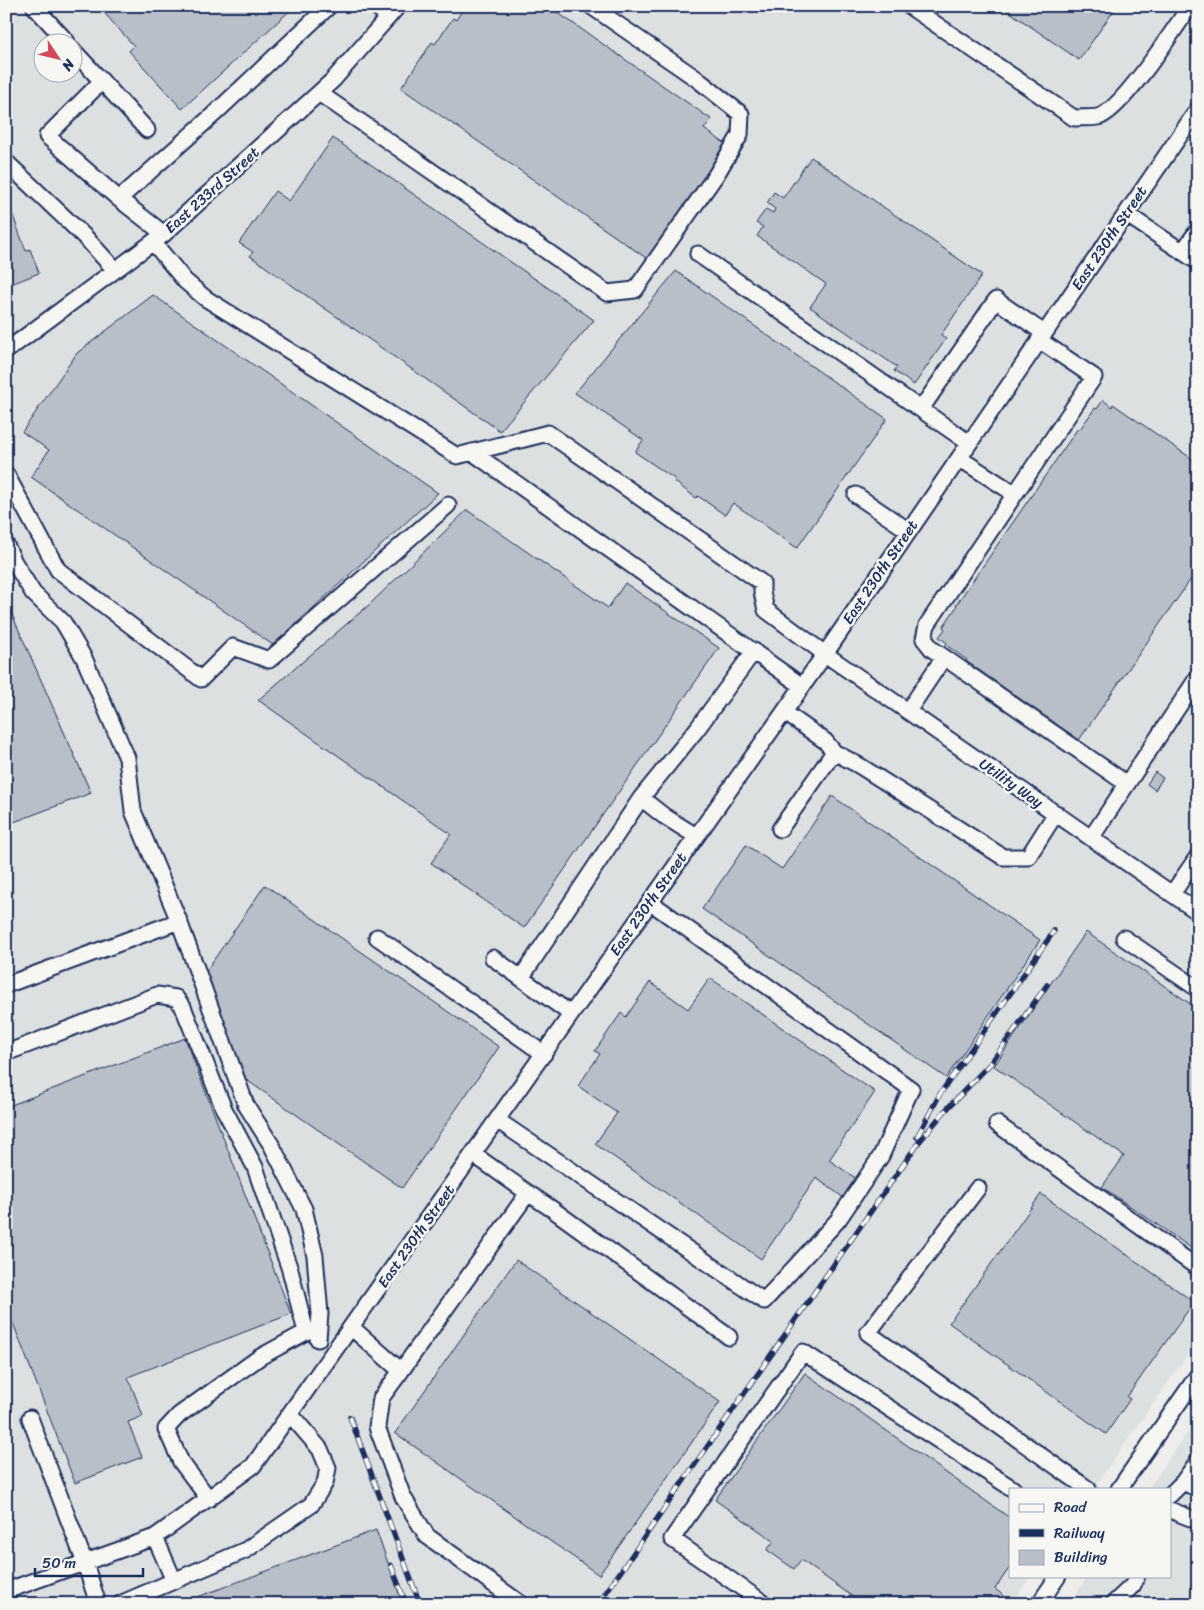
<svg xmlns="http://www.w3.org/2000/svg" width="1204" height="1610" font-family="Sriracha,sans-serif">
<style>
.built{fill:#dde0e1;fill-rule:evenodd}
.building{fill:#b9bfc8;stroke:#1b2f5e}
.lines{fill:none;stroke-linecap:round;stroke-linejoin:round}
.minor-casing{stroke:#1b2f5e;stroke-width:19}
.minor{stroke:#f6f6f2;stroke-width:15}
.rail-casing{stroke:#1b2f5e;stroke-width:5.5}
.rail{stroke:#f6f6f2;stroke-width:4;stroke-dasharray:11;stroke-linecap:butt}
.labels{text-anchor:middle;stroke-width:5;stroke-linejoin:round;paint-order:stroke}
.street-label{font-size:15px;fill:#1b2f5e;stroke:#f6f6f2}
</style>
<rect width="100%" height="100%" fill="#edeeec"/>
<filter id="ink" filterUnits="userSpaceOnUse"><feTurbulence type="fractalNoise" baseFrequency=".02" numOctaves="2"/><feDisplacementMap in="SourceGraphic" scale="10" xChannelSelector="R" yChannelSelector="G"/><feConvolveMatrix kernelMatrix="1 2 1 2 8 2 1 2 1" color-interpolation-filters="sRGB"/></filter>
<g filter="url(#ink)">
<path class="built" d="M6,6H1198V1340L1093,1489H1010V1576H1031L1012,1604H20L6,1567ZM42,42H72V72H42Z
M1198,1416V1604H1069L1088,1576H1170V1489H1148Z"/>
<path class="building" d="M98,6H295L182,109L129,51L134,46Z
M465,6H548L711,119L704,129L730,147L649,260L401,88L432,42L435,44L453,18L456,20Z
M1001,6H1117L1079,60Z
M333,138L594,320L500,431L250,256L253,252L239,243L275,191L289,201Z
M811,157L982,275L941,335L946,339L914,385L894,371L897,367L810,307L826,284L757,236L763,227L756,223L766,209L773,213L775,209L767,203L774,192L783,198Z
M6,197L26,251L30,249L39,273L6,286Z
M676,271L887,419L797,548L733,503L725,515L698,496L696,498L675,482L676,480L635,452L643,440L575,393Z
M153,295L438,493L273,645L31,477L49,450L22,432L77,353Z
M1103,400L1112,407L1113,404L1198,463V569L1079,740L966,661L967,660L946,645L947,643L939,637L945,629L943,627L957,606L956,605L1078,428L1080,429L1095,408L1097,409Z
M467,510L608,608L625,583L719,648L524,928L431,863L451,834L258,700L370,604Z
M6,601L91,793L6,825Z
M1155,772L1163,778L1155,790L1147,784Z
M832,796L1040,940L946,1078L702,909L746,845L782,869Z
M265,885L499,1047L402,1188L245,1079L204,974Z
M1086,932L1198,1009L1197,1252L1102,1187L1124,1156L994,1066Z
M710,978L875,1092L829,1160L857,1179L844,1198L816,1178L761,1259L595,1144L617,1113L578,1086L600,1054L595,1051L621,1013L626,1017L650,982L688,1009Z
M185,1038L291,1314L128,1377L143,1416L128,1422L142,1457L75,1483L6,1305V1107Z
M1041,1194L1194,1302L1127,1397L1130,1399L1106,1434L949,1323Z
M516,1260L720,1402L599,1575L395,1433Z
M805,1373L1010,1518V1567L995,1589L1004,1596L998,1604H863L801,1560L794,1569L767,1550L774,1541L715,1500Z
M376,1530L403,1604H179Z
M160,1598L162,1604H146Z"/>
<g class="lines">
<g class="minor-casing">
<path id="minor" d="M34,6L67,42
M376,6L388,17
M909,6L1074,118C1082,117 1094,119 1101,116C1125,105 1173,31 1190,6
M72,49L147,130
M102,81L47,136L119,199
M319,93L607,293L635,290L716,175L740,135L741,114L697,79L591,6
M6,162L86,238L115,270
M1126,214L1198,262
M164,234L119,199L213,115L329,6
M153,242L185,281L205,298L457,456L548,433L762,583V592L766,610L825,654L1198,912
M1183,251L1198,230
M698,254L969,443
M6,351L164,234L333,80L398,6
M921,409L996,300L1044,333
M472,452L802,686
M959,458L1015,494L927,625L924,639L932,649L1127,784L1198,677
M6,474L58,570L201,679L233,647L269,660L448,505
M1015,494L1094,377L1039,340
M856,495L909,531
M6,545L14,562L33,593L63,622L84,658L127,758L133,811L179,921L246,1105L272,1146L304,1209L315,1256L320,1314L318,1339
M908,711L944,657
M784,712L825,741L834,752L860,766L1003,857H1028L1056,813
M780,829L834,752
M696,836L664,816L641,798L697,729L754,651
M1091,838L1127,784
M1172,894L1198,856
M377,937L544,1054
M1124,938L1198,989
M493,958L571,1014
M521,978L641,798
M6,985L179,921
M6,1053L157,995L176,998L183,1007L224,1109L255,1167L290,1270L306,1332L260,1357L179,1415L166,1429L181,1462L209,1499
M497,1120L764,1301L838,1220L881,1156L911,1089L650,902
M997,1124L1198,1268
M978,1188L868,1333L1088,1489
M528,1193L552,1209L729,1337
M351,1327L401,1371L381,1398L377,1427L403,1497L427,1536L521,1604
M401,1371L528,1193L473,1154
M30,1418L85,1563L98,1604
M1183,1482L1198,1489
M1119,1489L1198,1375
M1170,1495L1183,1482L1198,1461
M1170,1510L1198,1521
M155,1537L174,1581
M6,1591L155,1537L253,1466L825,654L1198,109
M120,1604L246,1550L311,1505L325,1483L328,1468L320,1449L290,1414
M765,1604L672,1539L803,1352L1013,1489
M1039,1604L1058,1576
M1113,1604L1133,1585L1137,1576"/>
</g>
<use href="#minor" class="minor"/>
<g class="rail-casing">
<path id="rail" d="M917,1137L940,1094L1054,931
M350,1417L420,1604
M391,1565L406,1604
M598,1604L919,1142L944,1112L990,1064L1047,985"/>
</g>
<use href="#rail" class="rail"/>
</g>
</g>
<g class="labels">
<g class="street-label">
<text transform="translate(212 190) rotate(-42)" y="5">East 233rd Street</text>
<text transform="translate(1109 238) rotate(-56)" y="5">East 230th Street</text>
<text transform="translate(880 572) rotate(-56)" y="5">East 230th Street</text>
<text transform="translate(1011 783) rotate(35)" y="5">Utility Way</text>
<text transform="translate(648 904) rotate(-55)" y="5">East 230th Street</text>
<text transform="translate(416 1236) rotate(-55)" y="5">East 230th Street</text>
</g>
</g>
<rect width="1204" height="1610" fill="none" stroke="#f6f6f2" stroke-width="25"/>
<rect x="12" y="12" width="1179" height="1585" fill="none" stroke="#1b2f5e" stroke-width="2" filter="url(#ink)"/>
<rect x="1009" y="1488" width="162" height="90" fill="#f6f6f2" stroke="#9ea6b7"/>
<rect x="1019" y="1504" width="25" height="8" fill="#f6f6f2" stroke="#9ea6b7"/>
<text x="1054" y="1512" font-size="15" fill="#1b2f5e">Road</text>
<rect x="1019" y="1529" width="25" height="8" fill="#1b2f5e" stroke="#9ea6b7"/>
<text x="1054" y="1538" font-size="15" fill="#1b2f5e">Railway</text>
<rect x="1019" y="1550" width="25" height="15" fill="#b9bfc8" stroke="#9ea6b7"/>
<text x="1054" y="1562" font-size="15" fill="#1b2f5e">Building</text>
<g transform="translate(58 58) rotate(125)"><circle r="24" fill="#f6f6f2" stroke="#9ea6b7"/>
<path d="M0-4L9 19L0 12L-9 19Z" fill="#d1495b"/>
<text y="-8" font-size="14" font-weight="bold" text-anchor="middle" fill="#1b2f5e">N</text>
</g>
<path d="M35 1568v8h108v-8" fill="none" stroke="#1b2f5e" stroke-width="2.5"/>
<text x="42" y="1568" font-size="15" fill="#1b2f5e" stroke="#f6f6f2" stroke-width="4" paint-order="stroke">50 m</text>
</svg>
